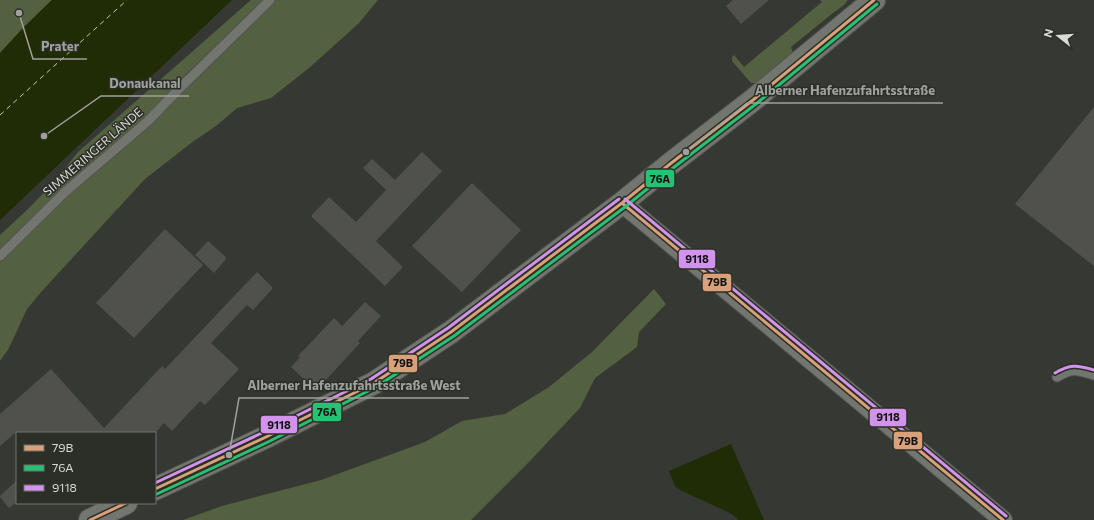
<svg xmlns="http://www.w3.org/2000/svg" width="1094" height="520" font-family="Commissioner,sans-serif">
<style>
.green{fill:#546140}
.water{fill:#1f2c05}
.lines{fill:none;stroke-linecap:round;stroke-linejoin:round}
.ferry{stroke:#b8d985;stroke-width:1;stroke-dasharray:5 4;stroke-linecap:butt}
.building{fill:#50514d}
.service-casing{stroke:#535451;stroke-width:11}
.minor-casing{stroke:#535451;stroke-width:20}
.tertiary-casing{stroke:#535451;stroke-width:24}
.service{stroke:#73766e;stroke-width:9}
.minor{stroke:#73766e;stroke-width:18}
.tertiary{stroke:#73766e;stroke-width:22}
.bus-1-casing{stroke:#2c2f28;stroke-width:6}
.bus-2-casing{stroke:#2c2f28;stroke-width:6}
.bus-3-casing{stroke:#2c2f28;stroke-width:6}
.bus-1{stroke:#d9a179;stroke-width:3}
.bus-2{stroke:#26c172;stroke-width:3}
.bus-3{stroke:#d193ec;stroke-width:3}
.labels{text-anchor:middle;stroke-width:3;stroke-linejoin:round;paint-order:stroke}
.street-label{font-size:12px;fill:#d8dad5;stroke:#2c2f28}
.leader{fill:none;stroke:#9fa19c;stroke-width:1.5}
.callout-dot{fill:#9fa19c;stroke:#2c2f28;stroke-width:1.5}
.callout-label{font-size:13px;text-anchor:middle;font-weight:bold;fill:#9fa19c;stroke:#2c2f28;stroke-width:3;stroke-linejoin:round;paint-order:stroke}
.line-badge{stroke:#2c2f28;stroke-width:1.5}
.pale-badge-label{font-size:11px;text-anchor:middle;font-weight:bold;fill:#111}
</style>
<rect width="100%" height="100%" fill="#363833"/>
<path class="green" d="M0,0H52L24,27L0,53Z
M251,0H265L186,74L145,118L65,185L0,250V235L27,210L55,181L78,152Z
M276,0H378L358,24L309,68L271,98L237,108L216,126L191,143L145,179L42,291L27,309L9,348L0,361V262L78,186Z
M820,0H848L844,5L833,13L791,47L793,53L757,83H751L732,61V57L734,55L744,67L822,2Z
M654,289L666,304L639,332L637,347L595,378L580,408L527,464L471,520H183L222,506L321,480L425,442L462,421L505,414L549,387L592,352Z"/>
<path class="water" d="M52,0H232L0,220V53L24,27Z
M731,444L764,520H738L737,518L730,513L680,490L675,486L669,471Z"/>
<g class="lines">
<path class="ferry" d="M0,115L127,0"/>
</g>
<path class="building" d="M733,0H769L741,24L726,6Z
M1094,107V266L1015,204Z
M422,152L442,171L376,241L403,267L385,286L311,216L329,197L356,222L386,190L363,168L372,159L395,180Z
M472,183L521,230L462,292L412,246Z
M165,229L203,265L134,338L96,303Z
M208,241L226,257L225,258L226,259L214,273L195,255Z
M257,272L273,288L253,310L247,305L211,343L239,369L205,405L200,401L172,431L164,423L155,433H15L0,446V414L51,369L104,428L162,366L165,369Z
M365,302L381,316L358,341L360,343L325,381L323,380L311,392L301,383L304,379L291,367L300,357L298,356L334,318L342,326Z
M17,480V502L9,508L0,497V496Z"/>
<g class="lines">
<g class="service-casing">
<path id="service" d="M0,256L65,192L148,121L179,89L270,0
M1057,377C1073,367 1077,370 1094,375"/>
</g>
<g class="minor-casing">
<path id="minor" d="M622,203L1003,520"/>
</g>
<g class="tertiary-casing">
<path id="tertiary" d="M155,489L266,437L374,383L451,332L622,203L670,164L753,100L874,0
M90,520L126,503"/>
</g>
<use href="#service" class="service"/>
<use href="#minor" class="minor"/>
<use href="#tertiary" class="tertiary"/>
<g class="bus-1-casing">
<path id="bus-1" d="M622,203L1003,520
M155,489L266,437L374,383L451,332L622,203L670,164L753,100L874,0
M90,520L126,503"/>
</g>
<g class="bus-2-casing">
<path id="bus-2" d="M157,494L268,442L376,387L454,336L625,207L673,168L756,104L877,4"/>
</g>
<g class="bus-3-casing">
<path id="bus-3" d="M625,199L1006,516
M1055,373C1070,364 1077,365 1094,370
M155,483L264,432L371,379L448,328L619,199"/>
</g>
<use href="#bus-1" class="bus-1"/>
<use href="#bus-2" class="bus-2"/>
<use href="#bus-3" class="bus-3"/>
</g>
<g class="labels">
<g class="street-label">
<text transform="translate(93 152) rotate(-41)" y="4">SIMMERINGER LÄNDE</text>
</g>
</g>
<path class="leader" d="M19 13L33 59H87M44 136L101 96H189M686 152L747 103H943M229 455L239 398H469"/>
<g class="callout-dot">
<circle cx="19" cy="13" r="4"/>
<circle cx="44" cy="136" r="4"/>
<circle cx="686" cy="152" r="4"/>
<circle cx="229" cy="455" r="4"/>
</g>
<g class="callout-label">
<text x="60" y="51">Prater</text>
<text x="145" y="88">Donaukanal</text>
<text x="845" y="95">Alberner Hafenzufahrtsstraße</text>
<text x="354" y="390">Alberner Hafenzufahrtsstraße West</text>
</g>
<g class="line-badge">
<rect x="645" y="169" width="30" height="19" rx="4" fill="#26c172"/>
<rect x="678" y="249" width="38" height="20" rx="4" fill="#d193ec"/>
<rect x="702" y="273" width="30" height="19" rx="4" fill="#d9a179"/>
<rect x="388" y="354" width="30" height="19" rx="4" fill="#d9a179"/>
<rect x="312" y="402" width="30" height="20" rx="4" fill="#26c172"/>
<rect x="869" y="408" width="38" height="19" rx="4" fill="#d193ec"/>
<rect x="260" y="415" width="38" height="19" rx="4" fill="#d193ec"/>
<rect x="893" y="431" width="30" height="19" rx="4" fill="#d9a179"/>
</g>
<g class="pale-badge-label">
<text x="660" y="183">76A</text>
<text x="697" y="263">9118</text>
<text x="717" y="286">79B</text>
<text x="403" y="367">79B</text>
<text x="327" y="416">76A</text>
<text x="888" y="421">9118</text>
<text x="279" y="429">9118</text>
<text x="908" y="445">79B</text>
</g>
<rect x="16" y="432" width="140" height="72" fill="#2c2f28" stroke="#71736d"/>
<rect x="24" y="445" width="20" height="6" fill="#d9a179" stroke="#71736d"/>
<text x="52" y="452" font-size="12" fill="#d8dad5">79B</text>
<rect x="24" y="465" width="20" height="6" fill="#26c172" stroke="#71736d"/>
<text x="52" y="472" font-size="12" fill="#d8dad5">76A</text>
<rect x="24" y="485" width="20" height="6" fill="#d193ec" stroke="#71736d"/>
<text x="52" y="492" font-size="12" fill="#d8dad5">9118</text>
<g transform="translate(1058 36) rotate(287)" stroke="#2c2f28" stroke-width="3" paint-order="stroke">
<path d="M0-3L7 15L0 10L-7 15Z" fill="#d8dad5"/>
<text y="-6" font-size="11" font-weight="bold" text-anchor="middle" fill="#d8dad5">N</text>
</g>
</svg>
